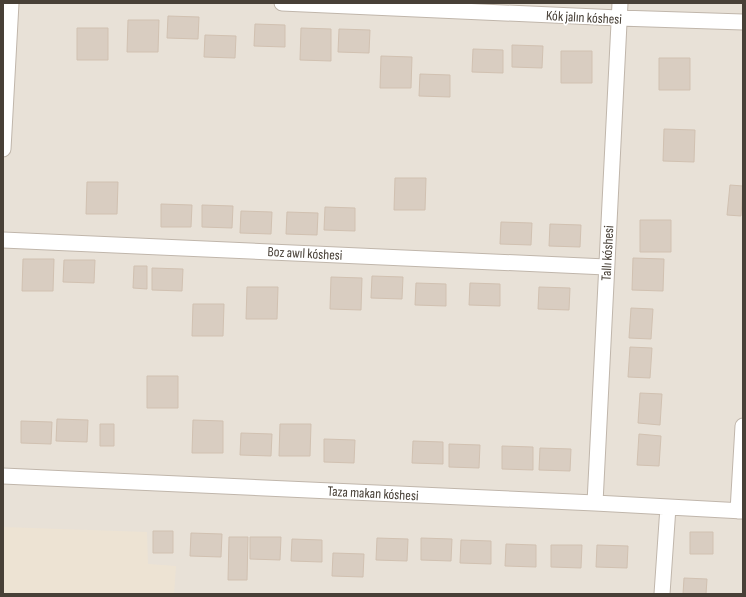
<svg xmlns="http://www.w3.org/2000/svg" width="746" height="597" font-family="'Sofia Sans Condensed',sans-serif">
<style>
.residential{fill:#e8e1d7}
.education{fill:#ede3d3}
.building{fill:#d9cdc1;stroke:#d1c1b1}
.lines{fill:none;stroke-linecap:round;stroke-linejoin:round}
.minor-casing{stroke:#c0b6ab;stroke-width:17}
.minor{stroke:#fff;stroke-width:15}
.labels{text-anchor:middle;stroke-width:3.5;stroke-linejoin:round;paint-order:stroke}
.street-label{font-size:14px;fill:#484037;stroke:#fff}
</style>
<rect width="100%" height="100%" fill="#f4f0e9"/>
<path class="residential" d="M3,3H743V594H3Z"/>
<path class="education" d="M3,527L147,532L148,564L176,566L174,594H3Z"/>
<path class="building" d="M168,16L199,17L198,39L167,38Z
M128,20H159L158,52H127Z
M255,24L285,25V47L254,46Z
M77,28H108V60H77Z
M301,28L331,29V61L300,60Z
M339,29L370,30L369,53L338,52Z
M205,35L236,36L235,58L204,57Z
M512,45L543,46L542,68L512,67Z
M473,49L503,50V73L472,72Z
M561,51H592V83H561Z
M381,56L412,57L411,88H380Z
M659,58H690V90H659Z
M420,74L450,75V97L419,96Z
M664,129L695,130L694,162L663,161Z
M395,178H426L425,210H394Z
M87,182H118L117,214H86Z
M730,185L743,186L741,216L727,215Z
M161,204L192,205L191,227H161Z
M202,205L233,206L232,228L202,227Z
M325,207L355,208V231L324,230Z
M241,211L272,212L271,234L240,233Z
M287,212L318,213L317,235L286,234Z
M640,220H671V252H640Z
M501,222L532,223L531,245L500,244Z
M550,224L581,225L580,247L549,246Z
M633,258L664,259L663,291L632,290Z
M23,259H54L53,291H22Z
M64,260H95L94,283L63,282Z
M134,266H147V289L133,288Z
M152,268L183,269L182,291L152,290Z
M372,276L403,277L402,299L371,298Z
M331,277L362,278L361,310L330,309Z
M416,283L446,284V306L415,305Z
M470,283L500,284V306L469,305Z
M247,287H278L277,319H246Z
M539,287L570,288L569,310L538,309Z
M193,304H224L223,336H192Z
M631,308L653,309L651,339L629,338Z
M630,347L652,348L650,378L628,377Z
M147,376H178V408H147Z
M640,393L662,394L660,425L638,423Z
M57,419L88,420L87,442L56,441Z
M193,420L223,421V453H192Z
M21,421L52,422L51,444L21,443Z
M100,424H114V446H100Z
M280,424H311L310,456H279Z
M241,433L272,434L271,456L240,455Z
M639,434L661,436L659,466L637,465Z
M324,439L355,440L354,463L324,462Z
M413,441L443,442V464L412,463Z
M449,444L480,445L479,468L449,467Z
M502,446L533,447V470L502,469Z
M540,448L571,449L570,471L539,470Z
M153,531H173V553H153Z
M690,532H713V554H690Z
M191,533L222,534L221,557L190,556Z
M229,537H248L247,580H228Z
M250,537H281L280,560L250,559Z
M377,538L408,539L407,561L376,560Z
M421,538L452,539L451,561L421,560Z
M292,539L322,540V562L291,561Z
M461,540L491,541V564L460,563Z
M506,544L536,545V567L505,566Z
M551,545H582L581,568L551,567Z
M597,545L628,546L627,568L596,567Z
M333,553L364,554L363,577L332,576Z
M684,578L707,579L706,594H683Z"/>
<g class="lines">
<g class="minor-casing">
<path id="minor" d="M282,3L619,18L743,22
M3,149L11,3
M3,240L606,267
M3,476L595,503L743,511
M595,503L620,3
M738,511L743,426
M662,594L668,507"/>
</g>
<use href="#minor" class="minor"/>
</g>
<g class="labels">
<g class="street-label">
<text transform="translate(584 17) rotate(3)" y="5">Kók jalın kóshesi</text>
<text transform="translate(305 253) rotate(3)" y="5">Boz awıl kóshesi</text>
<text transform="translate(607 253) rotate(-87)" y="5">Tallı kóshesi</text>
<text transform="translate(373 493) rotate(3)" y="5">Taza makan kóshesi</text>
</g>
</g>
<rect width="746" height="597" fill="none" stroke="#484037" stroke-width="8"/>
</svg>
